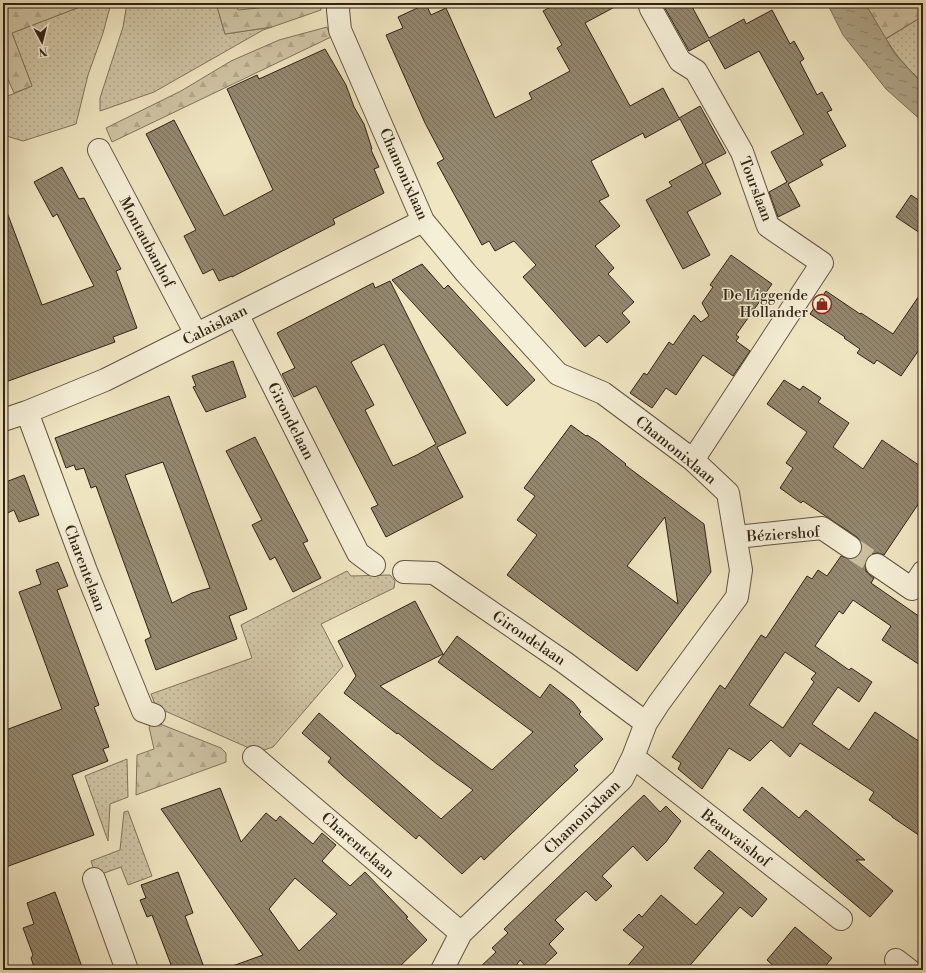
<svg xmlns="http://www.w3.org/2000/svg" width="926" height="973" font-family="'Libre Bodoni',serif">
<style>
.grass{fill:url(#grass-dots);stroke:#80745d}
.forest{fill:url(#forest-firs);stroke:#80745d}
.water{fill:url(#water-ripples);stroke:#7d7059}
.building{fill:url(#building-back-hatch);stroke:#312315;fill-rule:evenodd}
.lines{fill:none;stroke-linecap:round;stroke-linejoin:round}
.street-tunnel{stroke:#cabf9f;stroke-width:22;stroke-dasharray:22 11;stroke-linecap:butt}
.street-casing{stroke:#615440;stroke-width:24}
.street{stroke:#f5efd7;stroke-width:22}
.labels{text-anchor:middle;stroke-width:3;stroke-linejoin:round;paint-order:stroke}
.street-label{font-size:15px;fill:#312315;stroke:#f5efd7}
.poi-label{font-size:15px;fill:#312315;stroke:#f5efd7;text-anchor:end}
</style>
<defs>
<pattern id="grass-dots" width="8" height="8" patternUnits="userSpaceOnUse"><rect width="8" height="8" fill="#d0c5a5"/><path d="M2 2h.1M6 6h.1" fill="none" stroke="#b3a98d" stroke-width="1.8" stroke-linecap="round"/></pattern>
<pattern id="forest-firs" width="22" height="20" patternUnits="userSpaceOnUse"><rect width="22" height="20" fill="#d0c5a5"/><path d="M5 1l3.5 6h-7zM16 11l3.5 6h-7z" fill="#b3a98d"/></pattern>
<pattern id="water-ripples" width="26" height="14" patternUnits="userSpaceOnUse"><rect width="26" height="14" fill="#afa487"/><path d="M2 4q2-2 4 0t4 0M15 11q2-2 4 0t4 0" fill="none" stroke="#8f856d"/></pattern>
<pattern id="building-back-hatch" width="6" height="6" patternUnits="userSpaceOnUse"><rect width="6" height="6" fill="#94886f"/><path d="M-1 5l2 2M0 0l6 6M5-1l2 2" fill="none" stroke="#796f5a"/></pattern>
</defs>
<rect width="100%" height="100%" fill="#f0e6c2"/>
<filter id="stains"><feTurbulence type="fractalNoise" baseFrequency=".005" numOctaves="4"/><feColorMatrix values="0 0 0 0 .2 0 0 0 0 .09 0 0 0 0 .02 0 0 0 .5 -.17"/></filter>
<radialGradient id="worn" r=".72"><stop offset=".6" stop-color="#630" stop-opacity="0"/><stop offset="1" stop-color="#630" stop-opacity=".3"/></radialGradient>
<path class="grass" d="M90,3H108L110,7L103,33L88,75L76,124L23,141L3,135V98L32,86L12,33Z
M127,3H216L225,34L272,27L263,30L154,92L100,111V98L123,27Z
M923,16V82C908,70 896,55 886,39Z
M347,571L351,576L390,575L395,581L394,588L321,624L343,666L273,747L258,752L156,707L151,694L252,658L241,625Z
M127,759L128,797L110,804L108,841L85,776Z
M128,811L152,876L128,885L121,867L96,876L91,861L120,850L124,812Z"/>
<path class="forest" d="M23,3H90L12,33L32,86L14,93L3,68V10Z
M216,3H236L238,10L258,8L283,3H320L321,10L272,27L225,34Z
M865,3H923V16L885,39Z
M327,27L331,37L112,142L106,128L181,91L231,61L279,40Z
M155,722L221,748L226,753V762L136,795L137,755L154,749L149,727Z"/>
<path class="water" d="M827,3H865L895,54L917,78L923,82V122L886,89L843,35Z"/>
<path class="building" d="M558,3H622L585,23L630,106L663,88L679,118L700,106L726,153L705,164L721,194L687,212L710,255L683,269L646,200L672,186L669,182L703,163L680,119L645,138L643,133L591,161L609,196L599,201L620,226L595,246L614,268L608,274L634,302L622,313L630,322L607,343L599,335L585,347L523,277L536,265L514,241L495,251L489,241L482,245L437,163L444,159L425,123L386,35L403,28L398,17L426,4L431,15L446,8L495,118L532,99L529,93L570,71L557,48L562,45L543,11Z
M662,3H690L709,38L744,19L746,24L772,10L790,44L794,41L804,59L800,62L817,95L822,92L832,110L827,112L846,146L820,160L823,165L788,184L800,206L778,217L769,192L787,182L771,152L804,134L759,51L725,69L709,40L689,51Z
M325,49L346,85L354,107L364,124L372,149L371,150L379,167L374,169L384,193L333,219L335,224L232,277V276L219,281L213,269L203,274L184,236L196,230L146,134L174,120L224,216L273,190L227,89L257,75L259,79Z
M62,167L79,199L84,198L121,269L116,271L137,328L113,337L115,342L3,383V207H5L42,305L94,286L57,214L53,217L34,182Z
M911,195L923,203V235L896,217Z
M731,255L772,284L736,335L739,337L736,341L750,351L733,376L703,355L676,395L666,388L652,408L630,393L644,373L647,375L669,342L673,345L694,315L701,322L709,316L702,303L713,287L710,285Z
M422,264L444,289L448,285L535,380L507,406L392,280Z
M390,281L466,433L437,447L463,497L386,537L371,508L378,505L316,386L294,397L282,374L295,368L277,333L373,283L375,288ZM384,344L436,444L417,455L393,466L365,410L374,405L351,362Z
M923,290V344L901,376L877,360L874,364L857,353L860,349L844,338L845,337L810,314L826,291L860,314L861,313L893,334Z
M233,361L246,397L206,412L193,387L196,386L192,376Z
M784,380L800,390L803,386L821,398L818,402L849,423L833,447L863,469L882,440L923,468V497L884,555L878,553L871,554L867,558L865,564L866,571L870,575L874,578L871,583L923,619V667L882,640L891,626L853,600L843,614L839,611L815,646L849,670L851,668L872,682L859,702L838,687L812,724L849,750L875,712L923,744V838L892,817V816L869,800L874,792L800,743L790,757L771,740L750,761L729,748L702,789L678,769L681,763L672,757L720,685L725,689L761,635L766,638L807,576L812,579L818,570L827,576L841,556L849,559L855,558L860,554L862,548L861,542L857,537L803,501L801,503L780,488L793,468L786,463L807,432L767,404ZM785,652L816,673L811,679L814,682L783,728L749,705Z
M169,396L247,609L229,616L237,639L156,670L145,640L151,637L96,486L91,488L84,468L76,470L74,465L66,468L55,438ZM163,462L210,588L192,593L172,603L125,475Z
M571,425L586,436L587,435L598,442L626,464L625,465L704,524L711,572L637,671L507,575L537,535L517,520L535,496L524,488ZM665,517L678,604L627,566Z
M255,437L308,541L303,543L321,578L293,592L275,557L270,560L252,525L262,520L226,451Z
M24,475L39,515L19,522L14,510L3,515V483Z
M58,562L68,586L57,590L99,705L94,707L109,747L103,749L108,761L72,775L94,835L3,868V731L62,709L19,592L41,584L36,570Z
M415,601L443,654L380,686L492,770L533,732L438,662L457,636L540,698L550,684L573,702L581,712L579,714L603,739L574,766L578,770L562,785L484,860L481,856L462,874L419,835L416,839L342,775L328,762L331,758L302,733L319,713L441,819L473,790L437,764L398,733L397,734L344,693L356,676L338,641Z
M762,787L799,818L806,810L865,860H856L893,891L870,917L743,810Z
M220,788L241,842L266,813L276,821L280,816L313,844L322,833L336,845L322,861L350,886L365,872L408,917L406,918L427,940L396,970H228L227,968L263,955L161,809ZM295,878L337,914L299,951L269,909Z
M644,795L660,812L666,806L681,821L666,842L647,861L633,846L602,876L612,886L596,901L586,891L555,920L564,929L549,944L557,953L539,970H529L520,960L513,970H477L496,952L492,948L508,933L504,929Z
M709,850L767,899L752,917L740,907L686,970H624L644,947L623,930L639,914L642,917L661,895L696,925L724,893L694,868Z
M178,872L193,913L185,916L205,970H173L152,915L147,917L140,900L146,898L141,885Z
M55,892L70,933L83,970H35L31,958L33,955L23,928L34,924L27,903Z
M795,927L832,958L822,970H778L767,960Z"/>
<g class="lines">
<path class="street-tunnel" d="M850,547L877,565"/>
<g class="street-casing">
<path id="street" d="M339,3L338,10L340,30L423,221L466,273L558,374L603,393L693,460L728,493L741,570L737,597L659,703L646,723L633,757L622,779L461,933L442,970
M649,3L651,9L680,61L696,71L742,152L768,226L822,263L693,460
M99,150L196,334
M237,314L358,553L374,565
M27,412L86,571L143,711L154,715
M3,420L27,412L105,380L423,221
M736,537L822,528L850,547
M877,565L912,589L923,572
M404,572L434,573L564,662L646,723
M254,757L461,933
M633,757L841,919
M94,879L127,970
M896,960L909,970"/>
</g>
<use href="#street" class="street"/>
</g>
<defs>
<g id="shop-ring" transform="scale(1)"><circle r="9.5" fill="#f5efd7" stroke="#8f2418" stroke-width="1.5"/><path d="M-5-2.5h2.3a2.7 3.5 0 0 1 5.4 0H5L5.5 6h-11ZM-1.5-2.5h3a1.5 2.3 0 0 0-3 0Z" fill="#8f2418"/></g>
</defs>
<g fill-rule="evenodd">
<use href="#shop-ring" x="822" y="304"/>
</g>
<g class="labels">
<g class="street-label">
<text transform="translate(404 174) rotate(66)" y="5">Chamonixlaan</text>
<text transform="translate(756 189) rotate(69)" y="5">Tourslaan</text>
<text transform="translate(147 242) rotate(62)" y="5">Montaubanhof</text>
<text transform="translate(215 325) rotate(-27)" y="5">Calaislaan</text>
<text transform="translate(291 421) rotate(63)" y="5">Girondelaan</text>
<text transform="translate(676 450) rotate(39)" y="5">Chamonixlaan</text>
<text transform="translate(783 534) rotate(-4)" y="5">Béziershof</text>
<text transform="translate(85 568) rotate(69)" y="5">Charentelaan</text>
<text transform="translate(529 638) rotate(34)" y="5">Girondelaan</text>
<text transform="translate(582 817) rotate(-44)" y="5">Chamonixlaan</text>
<text transform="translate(736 838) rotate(38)" y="5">Beauvaishof</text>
<text transform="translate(358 845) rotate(41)" y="5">Charentelaan</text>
</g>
<g class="poi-label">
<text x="808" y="300">De Liggende<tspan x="808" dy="17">Hollander</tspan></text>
</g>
</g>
<rect width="926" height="973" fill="none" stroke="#f0e6c2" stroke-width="16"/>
<rect x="4" y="4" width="918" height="965" fill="none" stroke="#312315" stroke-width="2"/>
<rect x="8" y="8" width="910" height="957" fill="none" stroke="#312315"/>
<g transform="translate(42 42) rotate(173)" stroke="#f5efd7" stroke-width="3" paint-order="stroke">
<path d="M0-3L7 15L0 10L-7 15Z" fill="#312315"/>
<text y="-6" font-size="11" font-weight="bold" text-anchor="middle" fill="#312315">N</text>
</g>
<rect width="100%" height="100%" filter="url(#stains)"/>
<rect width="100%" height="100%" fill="url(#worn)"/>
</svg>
